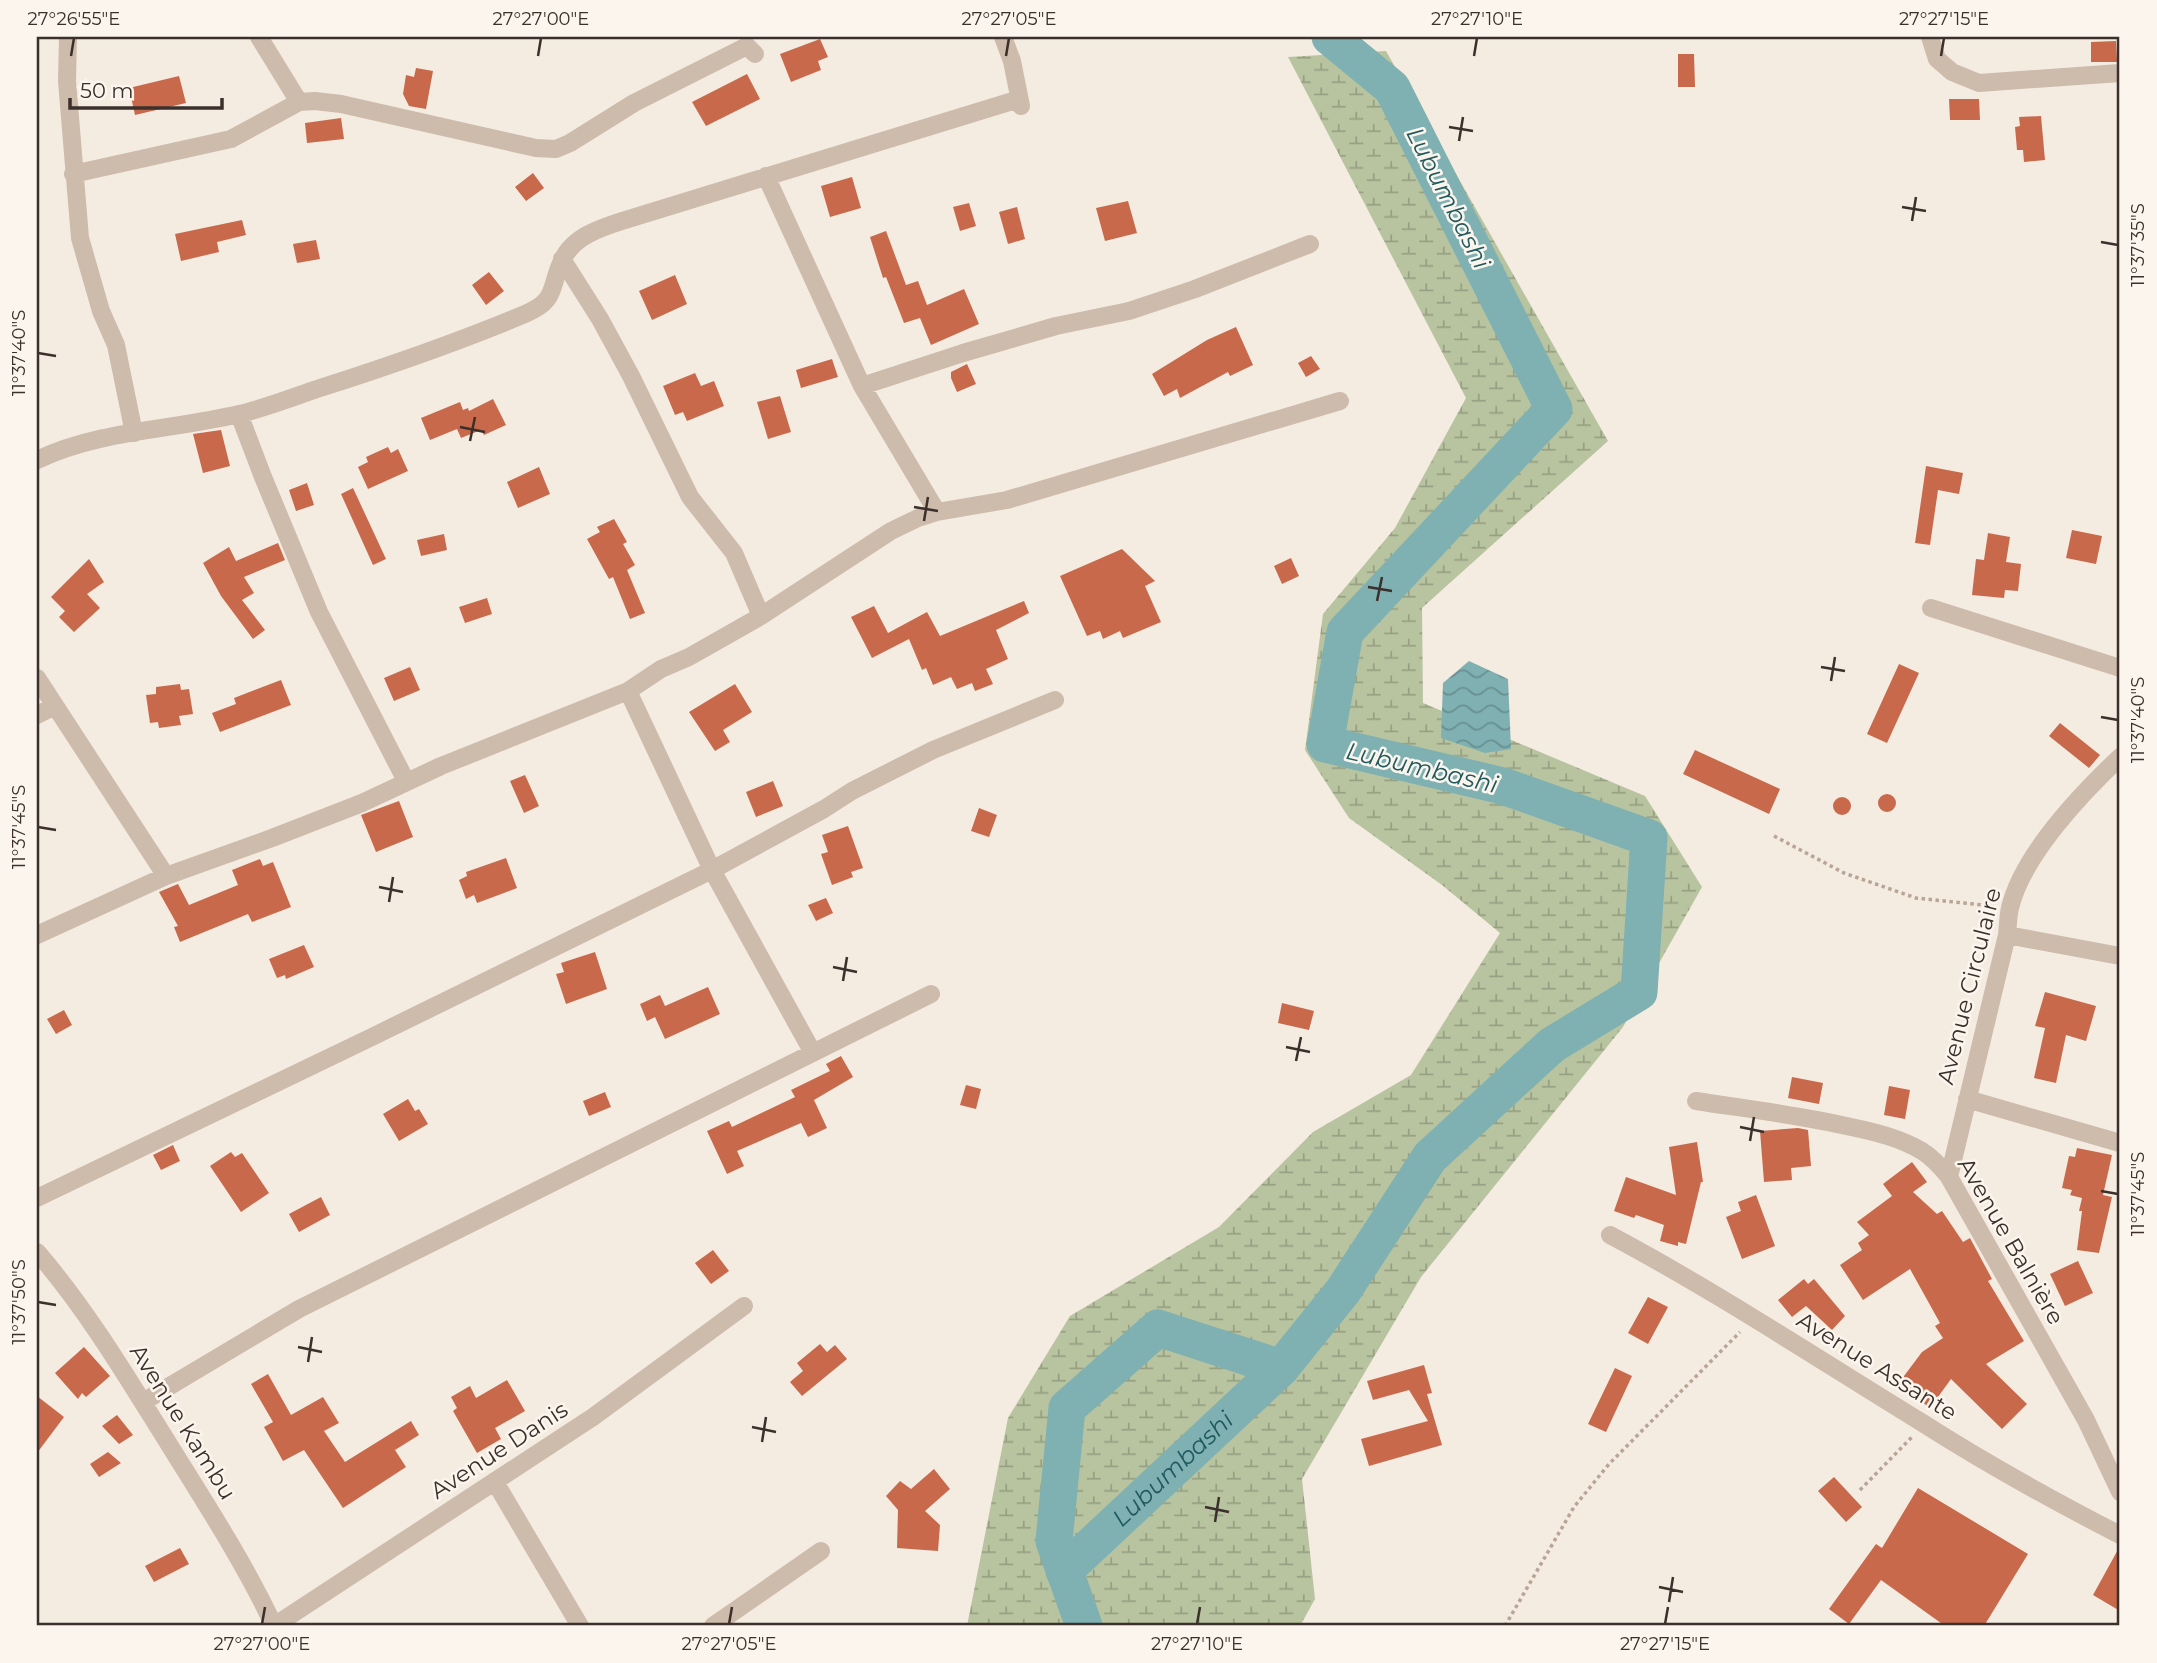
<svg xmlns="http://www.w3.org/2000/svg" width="2157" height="1663" font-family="Montserrat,sans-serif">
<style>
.wetland{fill:url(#wetland-marsh)}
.water{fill:url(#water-waves)}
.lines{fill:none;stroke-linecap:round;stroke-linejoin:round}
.river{stroke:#7fb0b2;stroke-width:37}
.building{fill:#c8694b}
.path{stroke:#b9a596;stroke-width:3.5;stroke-dasharray:3.5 3.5;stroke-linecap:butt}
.minor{stroke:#cdbbac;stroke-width:18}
.ticks{fill:none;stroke:#3b302b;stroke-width:2.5}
.labels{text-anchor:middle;stroke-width:5;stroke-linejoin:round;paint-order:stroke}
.street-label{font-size:23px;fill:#3b302b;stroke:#fbf5ee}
.water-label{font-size:24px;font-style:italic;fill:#1f5a5e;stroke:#fbf5ee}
.neatline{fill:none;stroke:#3b302b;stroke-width:2.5}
.ticks-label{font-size:18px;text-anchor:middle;fill:#3b302b}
</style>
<defs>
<pattern id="wetland-marsh" width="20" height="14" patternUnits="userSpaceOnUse" patternTransform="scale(1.75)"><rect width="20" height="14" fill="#b8c4a0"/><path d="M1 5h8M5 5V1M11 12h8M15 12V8" fill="none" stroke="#97a083"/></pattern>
<pattern id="water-waves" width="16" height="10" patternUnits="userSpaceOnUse" patternTransform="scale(1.75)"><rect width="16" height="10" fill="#7fb0b2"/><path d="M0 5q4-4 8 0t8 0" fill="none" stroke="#699091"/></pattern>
</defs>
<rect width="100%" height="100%" fill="#f4ebe1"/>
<path class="wetland" d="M1386,51L1608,441L1422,608L1423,703L1645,796L1702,887L1623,1027L1421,1277L1302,1479L1315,1599L1300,1626H967L1008,1418L1070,1316L1219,1227L1313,1132L1411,1075L1500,933L1442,885L1349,818L1305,750L1323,614L1395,528L1466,398L1288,57Z"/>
<path class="water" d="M1469,661L1508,679L1511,749L1485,753L1441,738L1443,683Z"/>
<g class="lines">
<g class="river">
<path id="s1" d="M1064,1571L1281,1368"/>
<path d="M1084,1626L1054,1541L1067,1408L1158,1328L1281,1368L1343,1291L1430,1157L1552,1045L1639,992L1649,838L1503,786L1325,744L1345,632L1554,409L1392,88L1330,37"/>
</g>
</g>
<path class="building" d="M820,39L828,57L818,61L821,70L791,82L780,54Z
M2116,41L2117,62H2091V42Z
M1678,54H1694L1695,87H1678Z
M416,68L433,71L426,109L409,106L403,94L406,75L414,77Z
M747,74L760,99L706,126L692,102Z
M179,76L186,103L135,115L129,88Z
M1949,99H1979L1980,120H1950Z
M2041,116L2045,160L2024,162L2023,150H2017L2015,127L2020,126L2019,117Z
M341,118L344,139L307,143L305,123Z
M533,173L544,188L526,201L515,187Z
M852,177L861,208L830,217L821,186Z
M1128,201L1137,233L1105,241L1096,208Z
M969,203L976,226L960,231L953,207Z
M1017,207L1025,239L1008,244L999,212Z
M242,220L246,235L217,242L219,252L181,261L175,234Z
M886,231L906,285L918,281L927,305L964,289L979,324L931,345L920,318L904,323L886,277L883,278L870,237Z
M316,240L320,259L297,263L293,244Z
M489,272L504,291L486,305L472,285Z
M675,275L687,304L652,320L639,291Z
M1236,327L1253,365L1230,376L1228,372L1180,398L1177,389L1164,396L1152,374L1207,340Z
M1311,356L1320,369L1306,377L1298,363Z
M832,359L838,377L801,388L796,370Z
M967,364L976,384L957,392L951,378V372Z
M695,373L701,386L714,381L724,406L687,421L683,412L675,415L663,386Z
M780,396L791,432L768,439L757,402Z
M493,399L506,425L484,435L481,430L461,438L457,429L430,440L421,418L460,402L463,410L468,408L469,411Z
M221,430L230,466L203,473L193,434Z
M388,447L391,453L398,449L408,471L368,489L358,467L368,462L366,457Z
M1926,466L1963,473L1959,494L1938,490L1930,545L1915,543Z
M539,467L550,494L518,508L507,482Z
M307,483L314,505L296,511L289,490Z
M353,488L386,559L373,565L341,494Z
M614,519L627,542L623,544L635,565L627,570L645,613L630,619L613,577L609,579L587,539L600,532L597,527Z
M2072,530L2102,536L2096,564L2066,558Z
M1988,533L2010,537L2006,562L2021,564L2018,591L2005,590L2004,598L1972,595L1976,559L1984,560Z
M444,534L447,550L421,556L417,540Z
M278,543L285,560L244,577L254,593L242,600L265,630L253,639L221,596L203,563L229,547L236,561Z
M1122,549L1155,581L1145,586L1161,622L1123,638L1120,631L1103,639L1100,631L1087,636L1060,576Z
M1291,558L1299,576L1282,584L1274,566Z
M89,559L104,582L87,594L100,608L74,632L59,617L65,611L51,597Z
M487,598L492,614L465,623L459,607Z
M1024,601L1029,613L996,630L1008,659L986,669L993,684L975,691L972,683L957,689L951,677L933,685L926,668L922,670L909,639L872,658L851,617L874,606L888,633L927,612L940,636Z
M1899,664L1919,673L1887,743L1867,734Z
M410,667L420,690L394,701L384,678Z
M281,680L291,705L220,732L212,713L236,704L234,698Z
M180,684L181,690L189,689L193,714L179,716L181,725L159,728L158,722L150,723L146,695L156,694V687Z
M735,684L752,712L723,730L730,742L715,751L689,712Z
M2060,723L2100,755L2089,768L2049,736Z
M1695,750L1780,789L1769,814L1683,774Z
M525,775L539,806L524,813L510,781Z
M773,781L783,806L756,817L746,792Z
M1878 803a9 9 0 1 1 18 0a9 9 0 1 1-18 0Z
M1833 806a9 9 0 1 1 18 0a9 9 0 1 1-18 0Z
M399,801L413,837L376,852L361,815Z
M979,808L997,815L989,837L971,831Z
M848,826L863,868L851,872L853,877L832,885L821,854L828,852L822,835Z
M506,858L517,888L477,903L474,895L466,899L459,880L467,876L466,872Z
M260,859L263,866L273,862L291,907L252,922L248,914L180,942L174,927L178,926L159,892L178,884L189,905L238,885L232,870Z
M826,898L833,913L816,921L808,905Z
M304,945L314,967L286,979L285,975L277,978L269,959Z
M595,952L607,989L566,1004L556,974L564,972L561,963Z
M708,987L720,1014L665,1039L655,1017L647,1021L640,1004L660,995L665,1006Z
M2045,992L2096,1006L2086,1041L2066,1035L2056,1083L2034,1078L2045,1028L2035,1026Z
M1282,1003L1314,1011L1309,1030L1278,1023Z
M64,1010L72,1025L56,1034L47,1019Z
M841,1056L853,1077L814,1100L827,1128L808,1137L801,1123L737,1151L744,1166L727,1174L707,1131L729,1121L732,1127L795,1097L791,1090L830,1071L826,1064Z
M1792,1077L1823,1083L1819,1104L1788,1098Z
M966,1085L981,1089L976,1109L960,1105Z
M1889,1086L1910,1090L1905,1119L1884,1115Z
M605,1092L611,1107L589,1116L583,1101Z
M408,1099L415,1111L419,1109L428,1124L399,1141L383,1114Z
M1798,1128L1808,1130L1811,1166L1791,1168L1792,1180L1764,1182L1760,1131Z
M1697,1142L1703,1182H1701L1686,1244L1678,1242V1246L1660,1241L1664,1225L1636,1215L1634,1218L1614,1211L1626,1177L1676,1195L1669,1147Z
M173,1145L180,1161L161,1170L153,1155Z
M2077,1148L2112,1155L2103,1195L2112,1197L2099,1253L2077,1250L2082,1211H2079L2082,1198L2070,1195L2072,1190L2062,1188L2069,1156L2075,1157Z
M231,1152L235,1157L242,1153L269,1193L241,1212L210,1166Z
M1912,1162L1927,1182L1913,1192L1937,1214L1942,1211L1963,1242L1970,1238L1992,1279L1988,1281L2024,1341L1986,1364L2027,1404L2002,1429L1951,1379L1930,1408L1898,1384L1922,1352L1943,1338L1935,1326L1940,1323L1910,1269L1863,1300L1840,1265L1862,1250L1858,1243L1869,1235L1857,1222L1892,1196L1883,1184Z
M1756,1195L1775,1246L1742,1259L1726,1217L1741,1211L1738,1202Z
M321,1197L330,1215L299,1232L289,1214Z
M713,1250L729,1271L711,1284L695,1263Z
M2078,1261L2093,1293L2065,1306L2050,1274Z
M1804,1279L1808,1284L1814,1279L1845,1316L1832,1330L1806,1306L1792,1317L1778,1300Z
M1648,1297L1668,1307L1648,1344L1628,1333Z
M820,1344L827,1352L835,1345L847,1359L802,1396L790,1382L803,1371L797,1363Z
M84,1347L110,1376L86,1397L82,1393L78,1399L55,1373Z
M1424,1365L1432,1393L1427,1394L1442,1445L1369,1466L1361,1439L1428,1421L1409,1390L1373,1400L1367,1381Z
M1615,1368L1632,1376L1606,1432L1588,1424Z
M268,1374L291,1415L323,1397L339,1423L324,1431L345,1462L411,1421L419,1435L395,1450L406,1467L343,1508L304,1450L283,1461L264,1427L273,1422L251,1384Z
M507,1380L525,1411L495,1428L501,1439L477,1453L453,1411L457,1408L451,1397L470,1386L476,1398Z
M37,1396L64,1417L37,1453Z
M117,1415L133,1435L119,1444L102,1426Z
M108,1452L121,1463L99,1477L90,1464Z
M934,1469L950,1489L925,1511L940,1525L938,1551L897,1548L898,1510L886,1496L900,1481L911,1489Z
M1834,1477L1862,1507L1846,1522L1818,1491Z
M1918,1488L2028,1554L1984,1626H1945L1881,1580L1849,1624L1829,1609L1876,1544L1882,1548Z
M2120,1546V1611L2093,1595Z
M180,1548L189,1564L154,1582L145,1566Z"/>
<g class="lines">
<path class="path" d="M1774,836L1844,873L1916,898L1992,906
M1860,1490L1913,1436
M1505,1626L1574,1507L1609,1464L1740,1332"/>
<path class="minor" d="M68,37L67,81L80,238L101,311L116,345L134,433
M259,37L299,102
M1003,37L1012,61L1021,106
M1930,37L1937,59L1952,72L1979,83L2120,73
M73,174L231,139L299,102L315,101L341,104L536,148L556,149L570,143L634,103L747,46L755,54
M766,176L862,386L937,512
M562,259L600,319L631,376L690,497L734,553L761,616
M862,386L963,353L1056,326L1129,311L1195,289L1310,244
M239,414L263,477L319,612L406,781
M37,460C100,430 172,430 239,414C266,408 293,397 320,388C389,366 458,342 525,314C558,300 549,288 562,261C572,237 600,228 622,221L1019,99
M1931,608L2120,668
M37,678L166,876
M628,691L712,870L813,1053
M37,715L55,706
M37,935L166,876L272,838L362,803L441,766L628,691L661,669L689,657L761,616L891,531L918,518L937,512L1007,500L1340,401
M2007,935L2120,956
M1967,1099L2120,1143
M1696,1101C1748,1109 1800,1115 1851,1127C1875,1132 1900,1138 1922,1151C1933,1158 1941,1167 1949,1177L2086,1420L2120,1492
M1949,1177L2007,935C2008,926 2008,917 2010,908C2022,856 2082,793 2120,757
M37,1198L374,1036L712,870L824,809L852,791L933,750L1055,700
M1610,1235C1717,1292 1818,1359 1921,1422C1985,1463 2052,1500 2120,1535
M37,1252C88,1311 128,1379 170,1446C206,1504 245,1564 274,1626
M143,1402L299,1309L931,994
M495,1482L580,1626
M274,1626L593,1417L744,1306
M713,1626L821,1551"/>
</g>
<path class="ticks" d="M71,56L74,38M538,56L541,38M1006,56L1009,38M1474,56L1477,38M1941,56L1944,38M1449,127L1473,131M1459,141L1463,117M1902,207L1926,211M1912,221L1916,197M2101,242L2118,245M38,353L56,356M460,427L485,432M470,441L475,417M914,507L938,511M924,521L928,497M1368,587L1392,591M1377,601L1382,577M1821,667L1845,671M1831,681L1835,657M2101,717L2118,720M38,827L56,830M379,887L403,892M389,902L393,877M833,967L857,972M843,981L847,957M1286,1047L1310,1052M1296,1061L1301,1037M1740,1127L1764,1132M1750,1141L1754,1117M2101,1191L2118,1194M38,1302L56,1305M298,1347L322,1352M308,1362L312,1337M752,1427L776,1432M762,1442L766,1417M1205,1507L1229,1512M1215,1522L1219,1497M1659,1587L1683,1592M1669,1602L1673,1577M262,1624L265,1607M729,1624L732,1607M1197,1624L1200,1607M1665,1624L1668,1607"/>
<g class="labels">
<g class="street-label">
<text transform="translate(1969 986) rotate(-76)" y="8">Avenue Circulaire</text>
<text transform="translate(2011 1241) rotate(60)" y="8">Avenue Balnière</text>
<text transform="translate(1877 1366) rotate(32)" y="8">Avenue Assante</text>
<text transform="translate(183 1422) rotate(58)" y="8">Avenue Kambu</text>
<text transform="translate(499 1450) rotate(-33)" y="8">Avenue Danis</text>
</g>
<g class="water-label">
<text transform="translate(1448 198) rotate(63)" y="8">Lubumbashi</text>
<text transform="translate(1422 768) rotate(13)" y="8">Lubumbashi</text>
<text dy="8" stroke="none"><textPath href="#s1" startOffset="149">Lubumbashi</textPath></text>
</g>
</g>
<rect width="2157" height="1663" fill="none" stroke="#fbf5ee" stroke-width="77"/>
<path d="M70 98v10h152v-10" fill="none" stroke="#3b302b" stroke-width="3.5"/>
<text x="80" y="98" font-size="21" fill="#3b302b" stroke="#fbf5ee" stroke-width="5" paint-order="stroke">50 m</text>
<rect x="38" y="38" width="2080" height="1586" class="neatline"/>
<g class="ticks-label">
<text x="74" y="25">27°26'55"E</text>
<text x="541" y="25">27°27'00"E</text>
<text x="1009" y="25">27°27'05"E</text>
<text x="1477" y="25">27°27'10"E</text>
<text x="1944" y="25">27°27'15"E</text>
<text transform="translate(2138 245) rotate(-90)" y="6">11°37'35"S</text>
<text transform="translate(19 353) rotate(-90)" y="6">11°37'40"S</text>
<text transform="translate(2138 720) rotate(-90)" y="6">11°37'40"S</text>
<text transform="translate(19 827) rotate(-90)" y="6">11°37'45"S</text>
<text transform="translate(2138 1194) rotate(-90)" y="6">11°37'45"S</text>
<text transform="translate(19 1302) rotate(-90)" y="6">11°37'50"S</text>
<text x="262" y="1650">27°27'00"E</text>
<text x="729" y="1650">27°27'05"E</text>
<text x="1197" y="1650">27°27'10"E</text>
<text x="1665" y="1650">27°27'15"E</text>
</g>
</svg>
